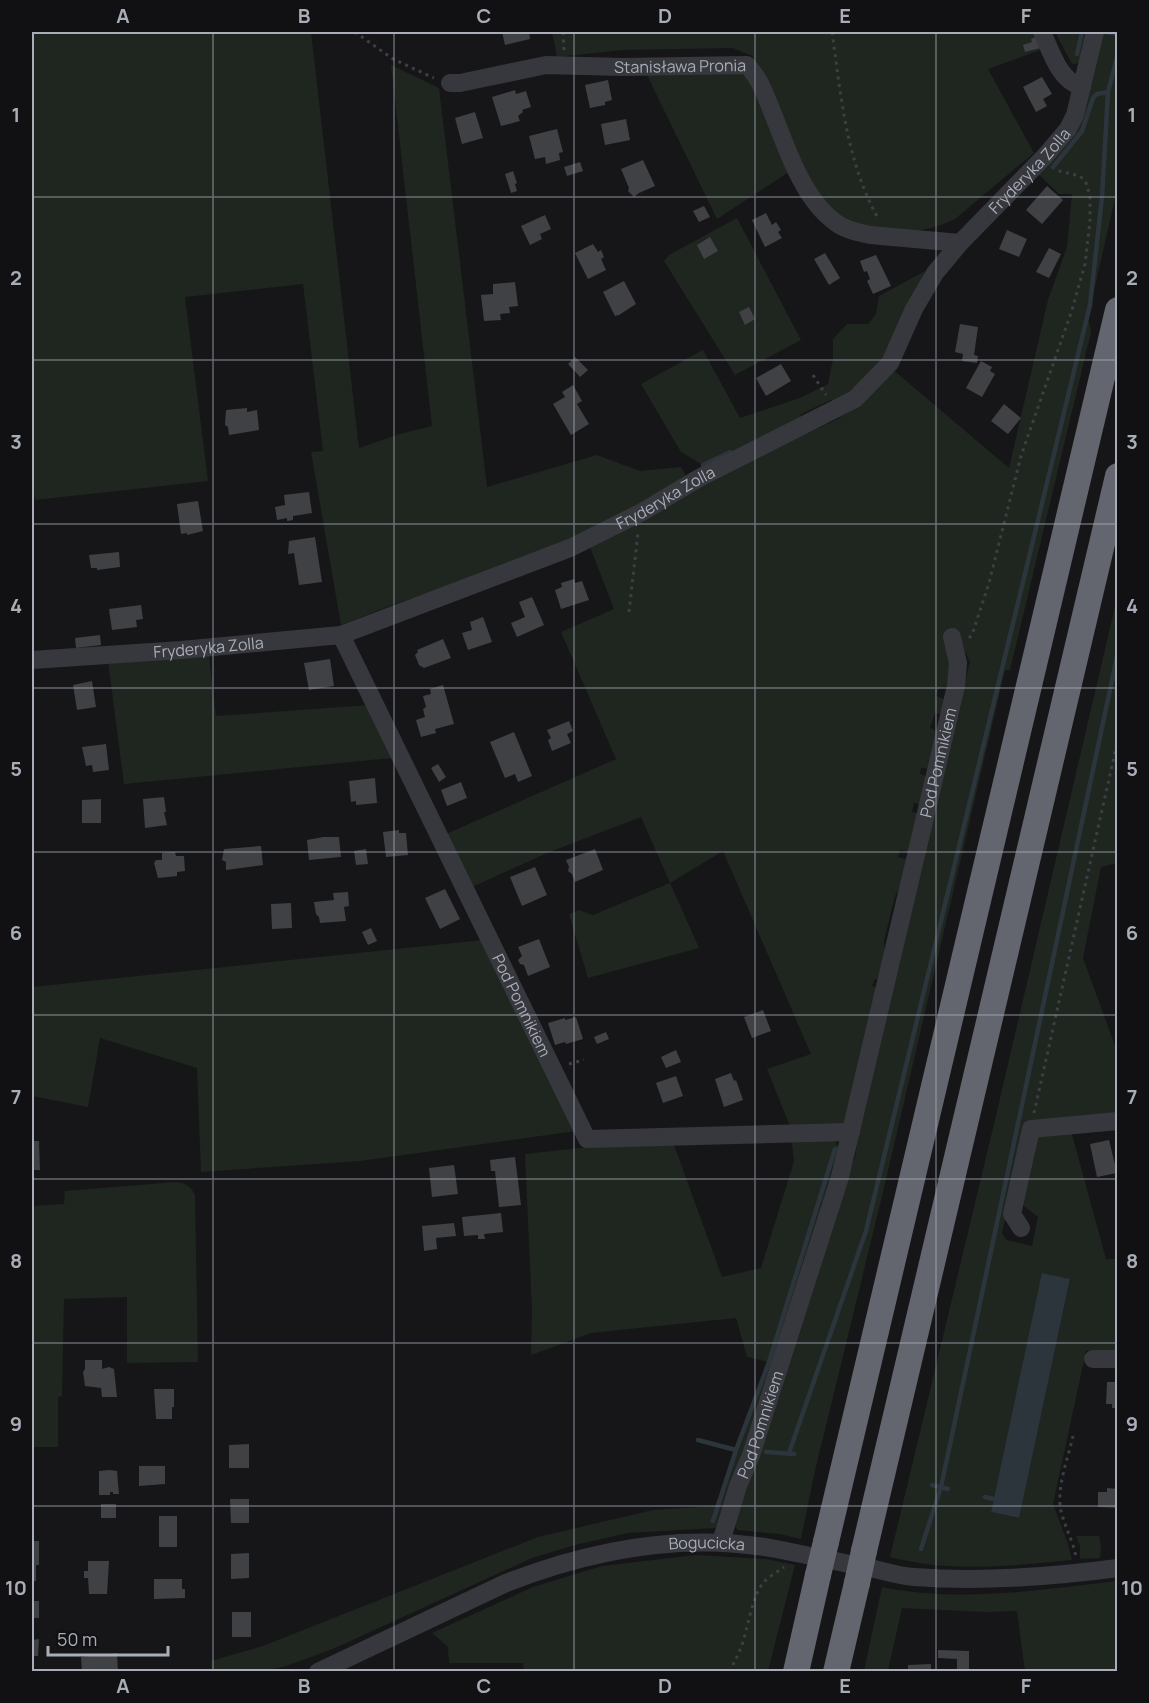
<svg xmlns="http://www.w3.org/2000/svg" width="1149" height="1703" font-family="Manrope,sans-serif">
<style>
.green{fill:#1e261f;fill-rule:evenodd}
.water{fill:#2c353c}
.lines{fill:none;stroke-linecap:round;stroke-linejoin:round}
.stream{stroke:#2c353c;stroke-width:4.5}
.building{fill:#404145}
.path{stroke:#3d3f44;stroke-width:3;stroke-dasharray:3 4.5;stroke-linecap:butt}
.minor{stroke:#37383d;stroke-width:18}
.highway{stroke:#63666e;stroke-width:26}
.highway-bridge{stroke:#63666e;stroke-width:26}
.grid{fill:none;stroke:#a8adb8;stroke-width:1.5;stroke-opacity:0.55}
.labels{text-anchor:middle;stroke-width:6;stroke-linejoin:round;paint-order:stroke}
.street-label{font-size:16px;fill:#a8adb8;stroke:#111113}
.neatline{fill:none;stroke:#a8adb8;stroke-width:2}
.grid-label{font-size:20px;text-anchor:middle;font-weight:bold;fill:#a8adb8}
</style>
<rect width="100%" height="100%" fill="#161618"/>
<path class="green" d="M32,32H311L359,448L400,434L432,426L391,65L439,88L487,487L597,455L640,471L681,467L687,478L713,476L838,419L864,401L892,369L1009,468L1048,300L1067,247L1072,194H1059L1038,174L1078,129L1102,32H1117V190L1088,317L1091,332L1010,670H1005L883,1192L814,1475L801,1539L779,1534L737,1530L735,1524L768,1417L855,1157L862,1114L949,740L970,662L963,647L951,686L939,688L936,696L947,700L944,715L935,713L930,728L942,733L932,769L921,768L920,774L929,777L923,805L914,803L912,812L921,814L911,852L900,850L898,857L910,860L905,878L895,896L884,941L886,963L882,980L875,979L872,986L880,988L843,1125L791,1129L767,1069L811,1054L723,851L670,883L699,948L588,978L569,914L579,910L593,915L670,883L641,817L547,853L470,888L444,835L616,759L561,632L614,609L590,547L490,572L392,605L341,625L311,452L323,451L303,284L185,297L208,481L35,500L32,475Z
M552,32H1038L1046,48L988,69L1034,153L955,219C927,232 909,234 879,228C870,227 855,227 848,222C802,193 773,104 752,56L733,48L622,50L557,57Z
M1055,32H1088L1081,63L1072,64Z
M645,71L748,73L789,172L717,219Z
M737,218L801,340L735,375L664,261L669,255Z
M925,271L889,351L853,395L838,402L831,400L801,414L800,420L703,465L681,452L641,384L703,350L740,418L800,398L828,384L833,359V339L847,324H868L876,314L879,296Z
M1117,598V863L1101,867L1083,958L1117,1051V1118L1027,1123L1002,1233L1006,1240L1032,1246L1038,1217L1020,1203L1035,1132L1071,1131L1106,1259H1118L1117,1351H1086L1053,1504L1068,1544L1072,1560C1011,1566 950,1573 890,1557L994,1124ZM1043,1273L1070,1280L1018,1518L991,1512Z
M209,656L216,716L370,705L392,758L124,784L108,661Z
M483,940L576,1131L360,1161L201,1172L197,1068L100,1038L88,1107L32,1096V987Z
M791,1137L834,1140L841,1151L744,1455L731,1479L716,1528L628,1533L575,1545L532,1558L333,1649L286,1666L266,1671H212L211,1661L263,1646L538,1537L653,1510L715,1506L769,1362L747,1357L736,1318L591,1333L531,1355L532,1311L525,1154L608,1145H674L722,1277L761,1268L794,1161Z
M176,1182C185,1183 191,1186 195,1195L198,1362L127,1363V1297L64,1299L62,1396L58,1397V1447H32V1206L64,1204L65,1191Z
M1076,1536H1099L1101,1548L1100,1558L1080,1559V1546Z
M696,1555L766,1559L795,1565L768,1671H524L523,1663H449L448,1647L432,1633L533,1587L602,1566Z
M1117,1581V1671H1025L1017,1611L986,1612L902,1608L888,1671H864L882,1587C959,1603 1040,1590 1117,1581Z"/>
<path class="water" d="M1042,1273L1070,1279L1019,1518L991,1512Z"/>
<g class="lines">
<path class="stream" d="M1107,32L1118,34
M1077,54L1082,32
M1053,167L1082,131L1093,98L1097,94L1108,92
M703,465L730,452
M698,1440L736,1450
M766,1452L794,1454
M789,1453L866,1231L1090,305L1102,197L1108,92L1118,53
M932,1485L948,1489
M985,1497L994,1499
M713,1521L736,1450L769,1362L835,1149
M921,1549L941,1487L1118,652"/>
</g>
<path class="building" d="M502,32H529L530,39L505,45Z
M1036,37L1041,48L1025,52L1023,45L1032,42L1031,39Z
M1042,77L1052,94L1043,99L1047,106L1036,112L1023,87Z
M608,80L612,100L605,102V105L590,108L585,85Z
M515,90L516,94L526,91L531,107L522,110L523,112L518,116L520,121L501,126L492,97Z
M475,112L483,138L462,144L455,118Z
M626,119L630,140L605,145L601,124Z
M557,129L563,152L559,153L560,160L546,164L545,157L535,159L529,136Z
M643,160L655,186L639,193L634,197L628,191L629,188L621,169Z
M580,162L583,171L567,176L564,167Z
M513,171L517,183L515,184L517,191L511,193L505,174Z
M1047,186L1063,200L1042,224L1026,210Z
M704,206L710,217L699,222L693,211Z
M766,213L772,225L776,222L781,230L778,232L782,238L765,247L752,220Z
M545,215L551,229L540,234L542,239L530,245L521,226Z
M1007,230L1027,239L1019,257L999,249Z
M710,237L718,251L704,259L697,245Z
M593,244L598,252L601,250L604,257L601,259L606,270L588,279L575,253Z
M1049,248L1061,254L1049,278L1036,272Z
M825,253L840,278L829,285L814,259Z
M876,255L891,286L873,294L867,281L870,279L867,271L864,272L860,261Z
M624,281L636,304L619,315L615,316L603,292Z
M515,282L518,306L509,307L510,313L500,314L501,320L484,321L481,295L493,294V284Z
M749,307L755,319L745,325L739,312Z
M960,324L978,327L974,355L978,356L977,363L962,361L963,354L955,352Z
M575,357L588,370L580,377L568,364Z
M981,361L992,367L990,371L995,374L982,397L966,388Z
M781,364L791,381L766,396L756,378Z
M573,385L582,401L577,404L589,424L571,435L553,404L565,397L562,392Z
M1004,404L1021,418L1008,434L991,421Z
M247,408V412L257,410L259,430L229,435L228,427L225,425L226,410Z
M309,492L312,513L293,516V520L287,521V518L277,520L275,507L285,505L284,495Z
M198,501L203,531L187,535V533L181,534L177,504Z
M315,537L322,582L299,585L294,553L288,554L289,541Z
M119,552L120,567L97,570V568H91L89,555Z
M574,579L575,583L582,581L589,600L561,609L555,590L562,587L561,583Z
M532,597L544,625L517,637L511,623L525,617L519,602Z
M141,605L143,619L136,620L137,627L112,630L109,609Z
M483,617L492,642L468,650L462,633L472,630L470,622Z
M100,635L101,645L76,648L75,638Z
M443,639L451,658L424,668L419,665L415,655L418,652L417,650Z
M330,659L334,686L309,690L304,663Z
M92,681L96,707L77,710L73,685Z
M443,685L454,724L435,729L436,733L421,737L416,720L425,717L423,709L426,707L423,696L431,694L430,689Z
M569,721L573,731L567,734L571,743L552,751L548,740L551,738L547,730Z
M514,732L532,776L518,782L515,774L505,778L490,742Z
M106,744L109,770L93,772L92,765L86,766L82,747Z
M438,764L446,777L439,782L431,768Z
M375,778L377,803L356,805V801L351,802L349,781Z
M461,782L467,798L447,806L441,790Z
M164,797L166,812H164L167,825L145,828L143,799Z
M101,799V823H82V800Z
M399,830V833H406L408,855L386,857L383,832Z
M323,837H339L341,857L309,860L307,840Z
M261,846L263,865L226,870V862L222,860L224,849Z
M366,849L368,864L356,865L354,851Z
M595,849L603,870L575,882L572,874L568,871L569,867L566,860Z
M175,852L176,856H184L185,871L177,872V876L158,878L154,863L156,860H162V853Z
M535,867L547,895L522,906L510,877Z
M445,889L460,919L440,929L425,898Z
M348,892L349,906L344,907L346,921L320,923L319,917L316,914L314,902L334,900L333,893Z
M291,903L292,928L272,929L271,904Z
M371,928L377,941L368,945L362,932Z
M539,939L550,967L528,976L524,965L520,964L518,960L522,956L518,947Z
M763,1010L771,1031L752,1038L744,1017Z
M576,1017L583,1039L566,1044L565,1042L555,1045L548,1023L565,1018V1020Z
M606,1032L609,1039L597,1044L594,1037Z
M676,1050L681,1062L666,1068L661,1057Z
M731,1073L734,1081L736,1080L743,1100L724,1107L715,1079Z
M676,1076L683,1096L663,1103L656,1083Z
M1109,1140L1117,1173L1097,1177L1090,1144Z
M32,1141H39L40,1170H32Z
M515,1157L521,1205L499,1207L495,1171H491L490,1160Z
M454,1165L458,1194L432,1197L429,1168Z
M501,1213L503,1232L484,1234L485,1239H478V1235L464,1236L462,1217Z
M454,1223L456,1236L436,1238L437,1249L424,1251L422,1226Z
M85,1360H102V1369L109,1367L114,1369L117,1397H102L101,1388L85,1386L83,1372L85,1369Z
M1107,1382H1118V1408H1112V1404H1106Z
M154,1389H174V1407H172V1419H156Z
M249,1444V1468H229V1445Z
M139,1466H165V1484L139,1486Z
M109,1470L117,1471L119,1494H113V1492H110V1495H99V1471Z
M1107,1488L1118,1489V1508L1098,1507V1492H1107Z
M230,1499H249V1523H231Z
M101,1504H116V1518H101Z
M159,1516H177V1547H159Z
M32,1541H39V1565H36V1581H32Z
M249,1553V1578L231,1579V1554Z
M88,1561H109L107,1594H89L88,1578H84V1571H88Z
M154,1579H182V1589H185V1598L154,1599Z
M32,1601H39V1618H32Z
M232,1612H251V1637H232Z
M39,1639L38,1656H34V1671H32V1640Z
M938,1650L969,1651V1672H957V1659L938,1658Z
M117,1653L118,1672H82L81,1657Z
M931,1664V1672H908V1665Z"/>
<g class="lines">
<path class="path" d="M355,32L393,59L434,78
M563,32L564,51
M832,32C841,95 846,162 879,220
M813,375L826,395
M629,612L638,533
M969,638L972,635L989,583L1021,456L1072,310L1085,264L1090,221V196L1086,183L1080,176L1055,170
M569,1064L584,1060
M1034,1113L1118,739
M1073,1436C1068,1459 1056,1488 1061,1511C1065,1527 1073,1541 1076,1557
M730,1672C733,1663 737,1658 740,1650C748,1631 751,1597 764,1582C769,1576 778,1572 784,1567"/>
<g class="minor">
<path d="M1042,32C1051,51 1059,81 1082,87"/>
<path id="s1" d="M450,83H460L546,65L622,67L747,65C760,79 766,96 773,114C787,149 803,199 835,222C845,230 857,232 870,235L960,243"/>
<path id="s2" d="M341,635L587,1139L851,1132"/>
<path id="s3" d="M32,660L181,650L341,635L570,548L642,512L699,478L855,399L890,363L914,309L935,273L960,243L1046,155L1068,129L1075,115L1095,32"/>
<path d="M1021,1228L1012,1214L1031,1129L1118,1121"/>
<path d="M1093,1359H1118"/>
<path id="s4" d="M721,1542L738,1486L751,1455L840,1177L956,686L958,663L952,637"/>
<path id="s5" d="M318,1672L506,1583C593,1549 684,1532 776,1549C807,1555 838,1562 870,1568C884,1571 899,1576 914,1577C982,1582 1050,1577 1118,1568"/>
</g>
<path class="highway" d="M826,1542L1118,310
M864,1551L1118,476
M796,1672L818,1575
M836,1672L857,1583"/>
<path class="highway-bridge" d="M818,1575L826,1542
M857,1583L864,1551"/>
</g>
<path class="grid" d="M213,32V1672M394,32V1672M574,32V1672M755,32V1672M936,32V1672M32,197H1118M32,360H1118M32,524H1118M32,688H1118M32,852H1118M32,1015H1118M32,1179H1118M32,1343H1118M32,1506H1118"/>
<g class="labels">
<g class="street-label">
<text dy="6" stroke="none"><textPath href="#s1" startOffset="232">Stanisława Pronia</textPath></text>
<text dy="6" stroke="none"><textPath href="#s3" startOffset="1167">Fryderyka Zolla</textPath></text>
<text dy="6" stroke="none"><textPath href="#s3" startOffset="663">Fryderyka Zolla</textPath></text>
<text dy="6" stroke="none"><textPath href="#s3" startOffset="177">Fryderyka Zolla</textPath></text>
<text dy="6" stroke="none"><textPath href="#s4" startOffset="810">Pod Pomnikiem</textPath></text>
<text dy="6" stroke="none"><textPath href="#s2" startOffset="412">Pod Pomnikiem</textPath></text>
<text dy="6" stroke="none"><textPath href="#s4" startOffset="124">Pod Pomnikiem</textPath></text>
<text dy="6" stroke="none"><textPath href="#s5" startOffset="414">Bogucicka</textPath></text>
</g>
</g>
<rect width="1149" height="1703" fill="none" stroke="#111113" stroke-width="66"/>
<path d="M48 1646v9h120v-9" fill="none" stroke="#a8adb8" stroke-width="3"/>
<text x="57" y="1646" font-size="18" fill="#a8adb8" stroke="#111113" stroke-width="4.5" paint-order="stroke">50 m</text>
<rect x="33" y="33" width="1083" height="1637" class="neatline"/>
<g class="grid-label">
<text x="123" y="23">A</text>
<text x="304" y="23">B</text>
<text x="484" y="23">C</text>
<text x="665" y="23">D</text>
<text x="845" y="23">E</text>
<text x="1026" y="23">F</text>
<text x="16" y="122">1</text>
<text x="1132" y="122">1</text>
<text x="16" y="285">2</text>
<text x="1132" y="285">2</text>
<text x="16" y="449">3</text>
<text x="1132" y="449">3</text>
<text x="16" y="613">4</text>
<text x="1132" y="613">4</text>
<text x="16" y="776">5</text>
<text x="1132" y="776">5</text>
<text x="16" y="940">6</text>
<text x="1132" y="940">6</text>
<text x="16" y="1104">7</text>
<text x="1132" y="1104">7</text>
<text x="16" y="1268">8</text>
<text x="1132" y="1268">8</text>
<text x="16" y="1431">9</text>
<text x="1132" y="1431">9</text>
<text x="16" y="1595">10</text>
<text x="1132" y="1595">10</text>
<text x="123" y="1693">A</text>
<text x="304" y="1693">B</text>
<text x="484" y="1693">C</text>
<text x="665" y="1693">D</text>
<text x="845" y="1693">E</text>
<text x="1026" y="1693">F</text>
</g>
</svg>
